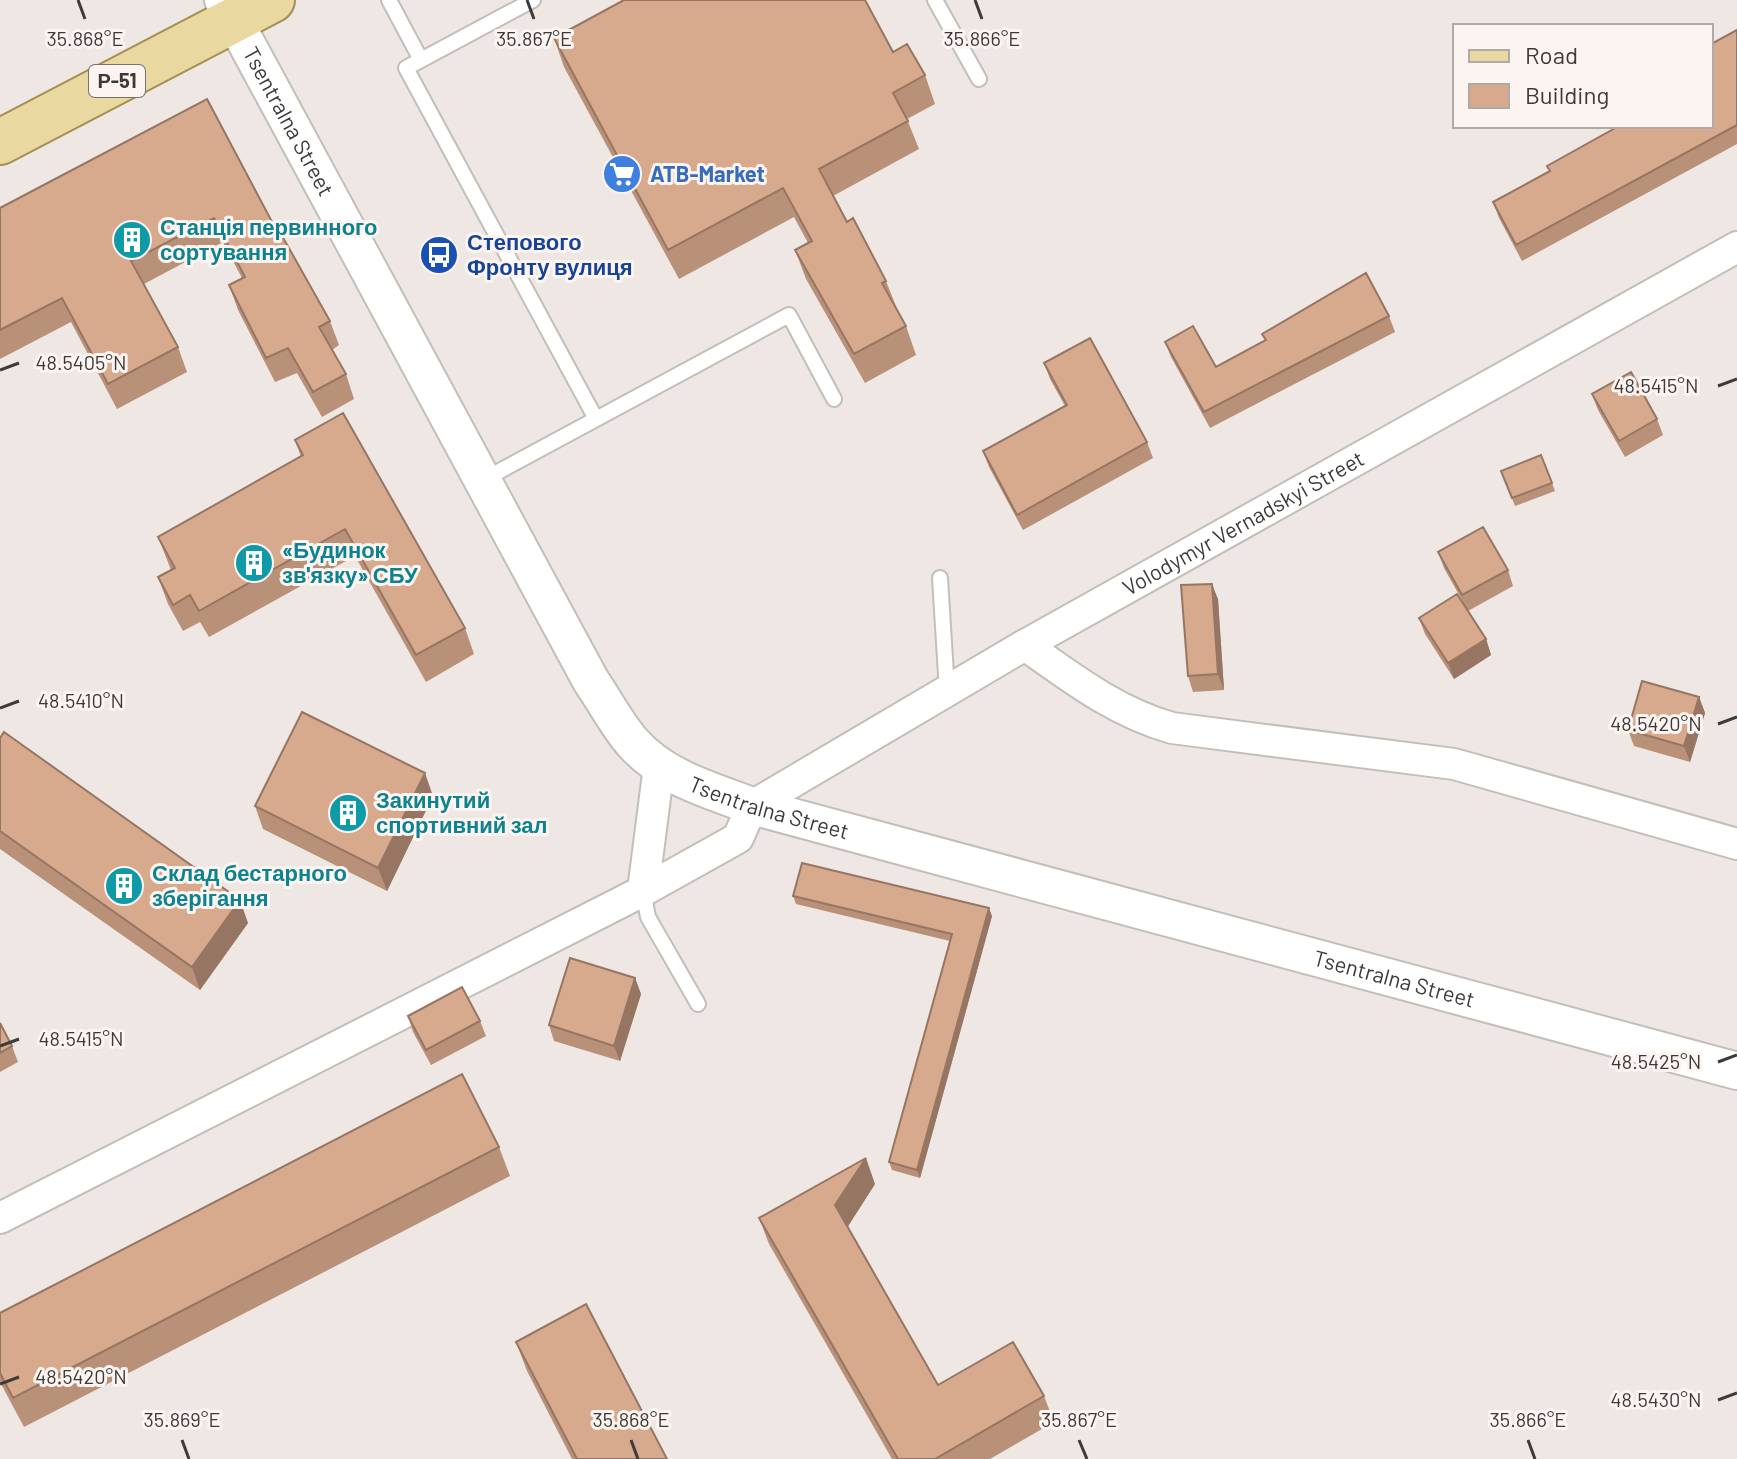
<svg xmlns="http://www.w3.org/2000/svg" width="1737" height="1459" font-family="Barlow,sans-serif">
<style>
.lines{fill:none;stroke-linecap:round;stroke-linejoin:round}
.service-casing{stroke:#c4beba;stroke-width:18}
.minor-casing{stroke:#c4beba;stroke-width:34}
.tertiary-casing{stroke:#c4beba;stroke-width:40}
.primary-casing{stroke:#a39153;stroke-width:48}
.service{stroke:#fff;stroke-width:14}
.minor{stroke:#fff;stroke-width:30}
.tertiary{stroke:#fff;stroke-width:36}
.primary{stroke:#e9d9a0;stroke-width:44}
.wall{fill:#b99179}
.shaded-wall{fill:#967663}
.building{fill:#d7a98d;stroke:#967663;stroke-width:2}
.ticks{fill:none;stroke:#3d3b39;stroke-width:3}
.labels{text-anchor:middle;stroke-width:6;stroke-linejoin:round;paint-order:stroke}
.shield{fill:#fbf4f0;stroke:#767270;stroke-width:2}
.shield-label{font-size:20px;font-weight:bold;fill:#3d3b39}
.street-label{font-size:22px;fill:#3d3b39;stroke:#fbf4f0}
.shop-label{font-size:22px;font-weight:bold;fill:#366cbe;stroke:#fbf4f0;text-anchor:start}
.culture-label{font-size:22px;font-weight:bold;fill:#0d838f;stroke:#fbf4f0;text-anchor:start}
.transit-label{font-size:22px;font-weight:bold;fill:#164399;stroke:#fbf4f0;text-anchor:start}
.ticks-label{font-size:20px;text-anchor:middle;fill:#3d3b39;stroke:#fbf4f0;stroke-width:6;stroke-linejoin:round;paint-order:stroke}
</style>
<rect width="100%" height="100%" fill="#eee7e3"/>
<g class="lines">
<g class="service-casing">
<path id="service" d="M389,0L421,60
M533,0L406,68L596,419
M935,0L979,79
M483,480L789,315L834,399
M940,578L947,691
M643,891L648,917L698,1004"/>
</g>
<g class="minor-casing">
<g id="minor">
<path d="M1025,645C1073,679 1116,712 1172,728L1454,764L1737,844"/>
<path d="M643,891L659,766"/>
<path id="s1" d="M0,1218L643,891L738,838L752,806L1025,645L1737,247"/>
</g>
</g>
<g class="tertiary-casing">
<g id="tertiary">
<path id="s2" d="M223,0L591,681C605,701 617,725 633,743C664,778 710,790 752,806L1737,1071"/>
</g>
</g>
<g class="primary-casing">
<path id="primary" d="M0,142L272,0"/>
</g>
<use href="#service" class="service"/>
<use href="#minor" class="minor"/>
<use href="#tertiary" class="tertiary"/>
<use href="#primary" class="primary"/>
</g>
<path class="wall" d="M1737,30V144L1522,261L1499,218L1493,202L1550,172L1547,166L1711,126Z
M554,38L893,52L925,75L935,104L907,119L919,149L833,196L847,222L886,281L897,309L906,326L916,355L865,383L806,279L795,250L808,243L794,217L679,279L564,67Z
M207,99L279,235L330,321L339,345L332,350L346,374L354,399L322,417L297,373L275,382L238,310L229,285L242,278L223,242L144,284L178,347L187,372L117,409L71,322L0,359V208Z
M1389,316L1395,332L1210,428L1171,357L1165,342L1216,367L1265,341L1262,334Z
M1044,363L1147,442L1153,458L1023,530L989,467L983,451L1065,406L1050,379Z
M1592,394L1657,419L1663,435L1625,457L1598,410Z
M295,440L465,628L474,654L426,682L355,556L209,637L200,622L183,631L168,604L158,577L171,570L158,537L301,457Z
M1541,455L1555,491L1515,506L1501,471Z
M1438,552L1508,570L1513,586L1468,611L1444,568Z
M1218,599L1224,690L1193,692L1188,676Z
M1419,618L1486,639L1491,655L1454,679L1425,634Z
M1699,697L1705,713L1690,762L1634,746L1628,730Z
M0,738L248,923L200,990L0,849Z
M433,796L387,891L263,829L255,806Z
M793,896L992,916L920,1178L892,1170L889,1162L950,941L796,904Z
M635,978L641,994L620,1061L554,1041L549,1025Z
M408,1016L480,1021L486,1036L431,1065L413,1032Z
M0,1023L12,1046L18,1062L0,1072Z
M499,1147L510,1176L24,1427L0,1382V1313Z
M875,1184L848,1226L938,1385L1044,1396L1054,1422L990,1459H892L769,1244L759,1218Z
M516,1342L667,1459H572L527,1371Z"/>
<path class="shaded-wall" d="M1212,584L1218,599L1224,690L1218,674Z
M1486,639L1491,655L1454,679L1448,663Z
M1699,697L1705,713L1690,762L1684,746Z
M425,773L433,796L387,891L378,868Z
M240,900L248,923L200,990L192,967Z
M989,908L992,916L920,1178L917,1170Z
M635,978L641,994L620,1061L614,1046Z
M866,1158L875,1184L845,1231L835,1205Z"/>
<path class="building" d="M624,0H865L893,52L907,44L925,75L893,93L908,121L819,169L847,222L853,218L886,281L882,283L906,326L854,354L795,250L812,241L783,188L668,250L554,38Z
M1737,30V125L1516,245L1493,202L1550,171L1547,166L1619,126H1711V44Z
M207,99L279,235L281,234L330,321L319,327L346,374L313,392L288,348L266,358L229,285L245,277L214,218L131,261L178,347L108,384L62,298L0,330V208Z
M1366,273L1389,316L1204,412L1165,342L1193,326L1216,367L1266,340L1262,334Z
M1090,338L1147,442L1017,515L983,451L1067,405L1044,363Z
M1631,372L1657,419L1619,441L1592,394Z
M343,413L465,628L416,655L345,529L199,611L190,595L173,605L158,577L175,568L158,537L303,455L295,440Z
M1541,455L1552,483L1512,498L1501,471Z
M1483,527L1508,570L1462,595L1438,552Z
M1212,584L1218,674L1188,676L1181,585Z
M1457,594L1486,639L1448,663L1419,618Z
M1642,681L1699,697L1684,746L1628,730Z
M302,712L425,773L378,868L255,806Z
M4,732L240,900L192,967L0,831V738Z
M802,863L989,908L917,1170L889,1162L952,934L793,896Z
M570,958L635,978L614,1046L549,1025Z
M462,987L480,1021L426,1050L408,1016Z
M0,1023L12,1046L0,1053Z
M462,1074L499,1147L13,1398L0,1373V1313Z
M866,1158L835,1205L938,1385L1013,1342L1044,1396L935,1459H898L759,1218Z
M586,1304L667,1459H577L516,1342Z"/>
<path class="ticks" d="M78,0L85,19M527,0L534,19M975,0L982,19M0,370L19,363M1718,386L1737,379M0,708L19,701M1718,724L1737,717M0,1046L19,1039M1718,1062L1737,1055M0,1384L19,1377M1718,1400L1737,1393M182,1440L189,1459M631,1440L638,1459M1079,1440L1087,1459M1528,1440L1535,1459"/>
<defs>
<g id="supermarket-disc" transform="scale(2)"><circle r="9.5" fill="#3f7fe0" stroke="#fbf4f0"/><path d="M-6-5.5h2.5l.6 2H6L4.5 2H-2.5L-4.4-4H-6ZM-1.5 3.2a1.3 1.3 0 1 0 .1 0ZM3 3.2a1.3 1.3 0 1 0 .1 0Z" fill="#fff"/></g>
<g id="building-disc" transform="scale(2)"><circle r="9.5" fill="#0f9aa8" stroke="#fbf4f0"/><path d="M-4-6H4V6H1V3H-1V6H-4ZM-2.5-4.3h1.7v1.8h-1.7ZM.8-4.3h1.7v1.8H.8ZM-2.5-1h1.7V.8h-1.7ZM.8-1h1.7V.8H.8Z" fill="#fff"/></g>
<g id="bus-disc" transform="scale(2)"><circle r="9.5" fill="#1a4fb4" stroke="#fbf4f0"/><path d="M-5-6H5V4H4V6H2V4H-2V6H-4V4H-5ZM-3.5-4V0h7V-4ZM-3.5 1.2v1.5H-2V1.2ZM2 1.2v1.5H3.5V1.2Z" fill="#fff"/></g>
</defs>
<g fill-rule="evenodd">
<use href="#supermarket-disc" x="622" y="174"/>
<use href="#building-disc" x="132" y="240"/>
<use href="#bus-disc" x="439" y="255"/>
<use href="#building-disc" x="254" y="563"/>
<use href="#building-disc" x="348" y="813"/>
<use href="#building-disc" x="124" y="886"/>
</g>
<g class="labels">
<rect class="shield" x="89" y="65" width="56" height="32" rx="6"/>
<g class="shield-label">
<text x="117" y="88">Р-51</text>
</g>
<g class="street-label">
<text dy="8" stroke="none"><textPath href="#s2" startOffset="138">Tsentralna Street</textPath></text>
<text dy="8" stroke="none"><textPath href="#s1" startOffset="1432">Volodymyr Vernadskyi Street</textPath></text>
<text dy="8" stroke="none"><textPath href="#s2" startOffset="1002">Tsentralna Street</textPath></text>
<text dy="8" stroke="none"><textPath href="#s2" startOffset="1650">Tsentralna Street</textPath></text>
</g>
<g class="shop-label">
<text x="650" y="182">ATB-Market</text>
</g>
<g class="culture-label">
<text x="160" y="235">Станція первинного<tspan x="160" dy="25">сортування</tspan></text>
<text x="282" y="558">«Будинок<tspan x="282" dy="25">зв'язку» СБУ</tspan></text>
<text x="376" y="808">Закинутий<tspan x="376" dy="25">спортивний зал</tspan></text>
<text x="152" y="881">Склад бестарного<tspan x="152" dy="25">зберігання</tspan></text>
</g>
<g class="transit-label">
<text x="467" y="250">Степового<tspan x="467" dy="25">Фронту вулиця</tspan></text>
</g>
</g>
<g class="ticks-label">
<text x="85" y="46">35.868°E</text>
<text x="534" y="46">35.867°E</text>
<text x="982" y="46">35.866°E</text>
<text x="81" y="370">48.5405°N</text>
<text x="1656" y="393">48.5415°N</text>
<text x="81" y="708">48.5410°N</text>
<text x="1656" y="731">48.5420°N</text>
<text x="81" y="1046">48.5415°N</text>
<text x="1656" y="1069">48.5425°N</text>
<text x="81" y="1384">48.5420°N</text>
<text x="1656" y="1407">48.5430°N</text>
<text x="182" y="1427">35.869°E</text>
<text x="631" y="1427">35.868°E</text>
<text x="1079" y="1427">35.867°E</text>
<text x="1528" y="1427">35.866°E</text>
</g>
<rect x="1453" y="24" width="260" height="104" fill="#fbf4f0" stroke="#afaaa7" stroke-width="2"/>
<rect x="1469" y="50" width="40" height="12" fill="#e9d9a0" stroke="#afaaa7" stroke-width="2"/>
<text x="1525" y="64" font-size="24" fill="#3d3b39">Road</text>
<rect x="1469" y="84" width="40" height="24" fill="#d7a98d" stroke="#afaaa7" stroke-width="2"/>
<text x="1525" y="104" font-size="24" fill="#3d3b39">Building</text>
</svg>
